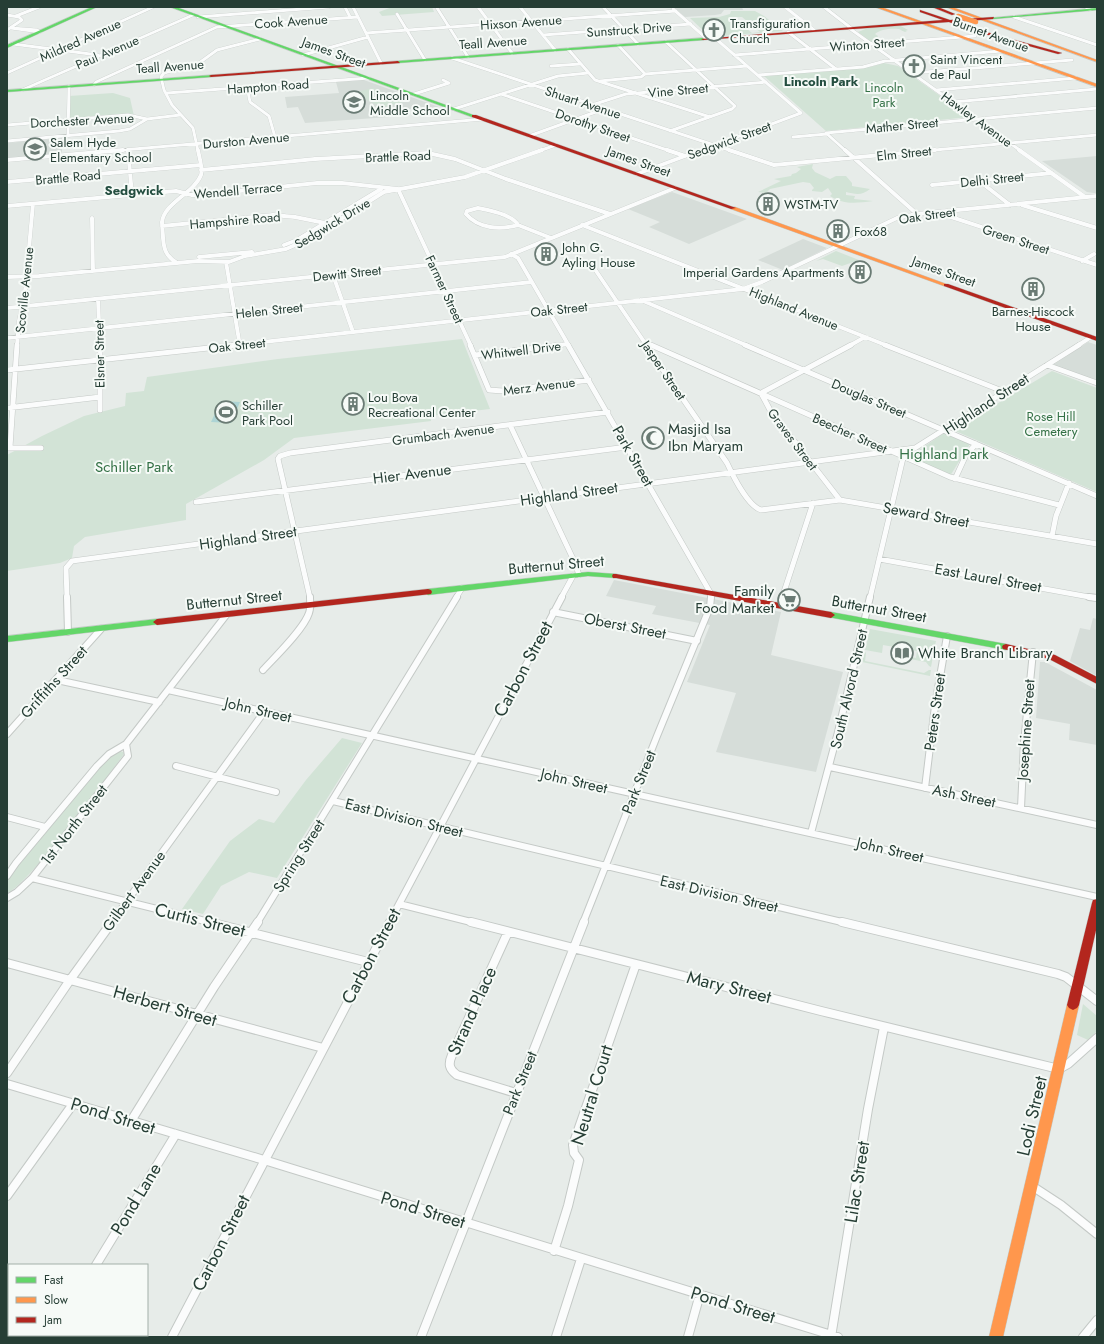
<svg xmlns="http://www.w3.org/2000/svg" width="1104" height="1344" font-family="Jost,sans-serif">
<style>
.built{fill:#d6ddd9}
.green{fill:#d2e3d6;fill-rule:evenodd}
.water{fill:#add4d5}
.lines{fill:none;stroke-linecap:round;stroke-linejoin:round}
.street-far4-casing{stroke:#c4c9c6;stroke-width:3.5}
.street-far3-casing{stroke:#c4c9c6;stroke-width:4.5}
.street-far2-casing{stroke:#c4c9c6;stroke-width:6}
.street-far1-casing{stroke:#c4c9c6;stroke-width:8}
.street-casing{stroke:#c4c9c6;stroke-width:10}
.fast-casing{stroke:#c3c9c6;stroke-width:1}
.slow-casing{stroke:#c3c9c6;stroke-width:1}
.jam-casing{stroke:#c3c9c6;stroke-width:1}
.street-far4{stroke:#fbfcfc;stroke-width:3}
.street-far3{stroke:#fbfcfc;stroke-width:4}
.street-far2{stroke:#fbfcfc;stroke-width:5}
.street-far1{stroke:#fbfcfc;stroke-width:6}
.street{stroke:#fbfcfc;stroke-width:8}
.fast{fill:#63d668;fill-rule:evenodd}
.slow{fill:#ff974d;fill-rule:evenodd}
.jam{fill:#b3261e;fill-rule:evenodd}
.slow-bridge-casing{stroke:#c3cac7;stroke-width:5;stroke-linecap:butt}
.slow-bridge{stroke:#ff974d;stroke-width:4.5}
.labels{text-anchor:middle;stroke-width:4;stroke-linejoin:round;paint-order:stroke}
.far-street-label{font-size:13px;fill:#263e35;stroke:#f6faf7}
.far-poi-label{font-size:13px;fill:#263e35;stroke:#f6faf7;text-anchor:start}
.far-neighbourhood-label{font-size:13px;font-weight:bold;fill:#244e40;stroke:#f6faf7}
.far-park-label{font-size:13px;fill:#347146;stroke:#f6faf7}
.street-label{font-size:15px;fill:#263e35;stroke:#f6faf7}
.poi-label{font-size:15px;fill:#263e35;stroke:#f6faf7;text-anchor:start}
.park-label{font-size:15px;fill:#347146;stroke:#f6faf7}
.near-street-label{font-size:18px;fill:#263e35;stroke:#f6faf7}
</style>
<rect width="100%" height="100%" fill="#e7ece9"/>
<path class="built" d="M673,7H742L743,10H724L721,14L715,15L685,17Z
M364,80L439,107L386,111L389,117L305,123L298,107L287,108L285,97L339,93L336,82Z
M62,138V154L7,159V143Z
M1097,156V193H1094L1087,192L1042,161Z
M672,192L747,219L689,244L649,227L660,222L628,209Z
M803,239L827,248L783,270L758,260Z
M1088,342L1097,345V381L1053,365Z
M614,580L781,612L771,655L843,672L816,772L716,752L736,693L687,682L710,625L652,614L656,606L606,596Z
M1093,618L1097,619V676L1070,661L1080,628L1090,630Z
M1040,662H1045L1097,690V745L1069,740L1070,724L1036,718Z"/>
<path class="green" d="M392,7H432L434,12L382,16L379,12Z
M731,11H755L764,16L783,31L710,37L690,18L719,17L730,14ZM733,17H742L760,32L752,33Z
M899,25L908,30L905,31L907,32C903,32 902,30 899,29C891,28 880,29 875,34L878,36L875,41L879,42H871L858,32L868,28Z
M884,63L898,66L970,117L826,131L764,76L870,67Z
M373,88L404,102L382,107L352,93Z
M113,93L130,98L134,116L69,120V96Z
M813,164L812,168L815,172L830,179L836,176H846L852,183V186L870,189C862,196 855,194 846,192V195L855,196L854,199L873,201C856,203 844,205 830,196L832,194L828,188L822,192L812,191V190L814,188L810,183L803,182L770,189L766,193L758,192L781,181L774,179L791,176L792,174L796,173L801,169L797,167Z
M836,251L859,260L842,266L823,259L816,261Z
M462,339L490,409L430,416L431,421L294,438L264,460L186,504V520L85,537L74,546L72,558L60,563L7,571V455L42,436L84,416L125,406L126,393L144,391L147,377L278,359Z
M1052,371L1097,388V492L953,430Z
M944,433L970,444L950,476L909,457Z
M870,629L936,641L931,667L929,666L926,662L910,659V662L909,663L893,660H907L908,656L916,658L917,651L883,645L882,653L865,650Z
M865,652L866,653L865,661L924,673L929,670H931L930,676L862,662Z
M342,738L362,743L277,878L249,872L221,886L203,914L182,909L230,841L259,819L274,823L306,780Z
M119,751L123,752L124,754C108,776 26,888 7,893V882L16,868C33,847 99,758 119,751Z
M1083,1004L1097,1016V1031L1088,1040L1077,1035Z"/>
<path class="water" d="M221,401L240,402L231,423L211,422Z"/>
<g class="lines">
<g class="street-far4-casing">
<path id="street-far4" d="M345,7L350,17
M353,7L381,63
M478,7L512,53
M520,7L555,50
M603,7L638,44
M785,7L814,30
M824,7L851,28
M1086,7L1090,10
M437,8L468,57
M673,9L706,38
M397,14L425,60
M7,15L19,17L22,20L7,30
M16,16L39,7
M198,17L329,7
M1014,17L1097,45
M11,28L37,30L40,32Z
M849,28L1021,151
M788,32L836,69
M366,33L676,11
M543,35L691,24
M666,42L735,106L732,109L670,131
M13,44L98,55
M618,45L645,74
M568,49L595,80L710,117
M303,55L368,37
M734,55L975,36
M452,58L732,151
M551,66L580,64
M7,73L153,7
M913,73L1072,60
M758,75L863,67L885,61L1001,51
M600,81L641,77L645,74L747,66
M94,85L96,82L217,27L358,17
M247,87L250,102L269,116L275,137
M22,90L193,15
M936,90L1076,78
M167,93L369,78
M414,94L449,83L443,80
M501,94L670,151
M953,102L1097,89
M592,105L626,94L766,82
M454,109L558,76L588,73
M7,125L128,115L147,119L180,115
M826,133L1097,108
M826,133L846,151
M68,136L69,86
M529,136L604,109
M793,137L827,134
M7,141L119,131L130,129L147,119
M128,149V151
M111,151L484,119
M198,151L193,128L172,105L164,90L161,77L164,73L199,63L217,50L260,39
M539,151L556,145
M699,151L801,113L715,38
M924,151L1097,135"/>
</g>
<g class="street-far3-casing">
<path id="street-far3" d="M128,150L132,195
M667,150L685,156
M729,150L774,165L935,150
M845,150L917,214
M1019,150L1085,197
M7,160L123,150
M201,170L315,159L428,153L455,159L506,179L610,214
M637,174L701,150
M978,180L1010,205
M7,182L201,165
M932,185L1052,173
M1022,205L1097,228
M7,206L176,191L192,195H200L317,183H342L398,189L471,346
M478,208C489,210 513,215 518,225C500,230 479,229 466,214L467,211Z
M939,213L1097,265
M92,218L93,271
M518,225L551,238
M582,225L888,346
M162,226L273,215L295,217L325,223
M284,245L297,240L381,189
M511,254L518,258L569,346
M199,257L252,252
M1082,261L1094,254
M226,262L239,340L237,345
M177,263C166,256 164,250 163,238C163,233 162,227 162,222C164,203 194,193 201,175C203,168 199,157 198,150
M594,268L647,346
M333,275L353,332
M7,277L39,276L198,261L229,262L245,256L286,249L309,239L384,192L465,177L542,150
M98,299L100,346
M641,300L748,346
M7,308L505,257L675,188
M7,338L532,282
M647,343L653,346
M17,346L19,321L25,292L33,204
M227,346L743,289L762,282L897,218L917,214L1097,196
M553,346L568,344
M849,346L865,337
M1077,346L1091,337"/>
</g>
<g class="street-far2-casing">
<path id="street-far2" d="M100,345V410
M470,345L489,390L503,391L589,380
M568,345L710,592L711,598
M646,345L727,463C733,476 748,506 761,510L840,500L1097,544
M651,345L950,477L1059,505
M745,345L1097,496
M885,345L1005,392
M475,355L561,345
M1047,365L1097,383
M7,370L236,345
M7,408L100,397
M510,425L575,563L579,575
M10,447L17,345
M7,448H41
M955,479L966,455L976,444
M840,500L770,410L762,395L763,392L851,345
M196,502L627,447
M1052,536L1056,516L1069,483
M879,559L1095,598
M67,598L66,568L72,561L915,448L1079,345
M310,598L278,459L280,456L290,453L608,412
M456,598L462,588
M561,598L573,576
M782,598L813,503
M870,598L904,454"/>
</g>
<g class="street-far1-casing">
<path id="street-far1" d="M67,597L68,632
M1089,597L1097,598
M780,605L783,597
M553,612L697,641
M263,670C275,657 304,629 309,613C311,608 310,602 310,597
M57,680L159,702
M168,690L1097,897
M7,734L101,629
M176,766L276,792
M830,767L1097,825
M925,788L935,706L947,636
M333,801L846,923
M1021,808L1024,743L1033,652
M7,817L45,827
M811,833L838,732L870,597
M7,876L16,863L97,766L109,754L126,744L227,614
M32,878L213,923
M7,898L17,892L32,878L128,756L126,744
M399,904L475,923
M111,923L264,712
M257,923L457,597
M389,923L562,597
M583,923L657,736L710,607L711,597"/>
</g>
<g class="street-casing">
<path id="street" d="M209,922L368,962
M471,922L821,1011L1059,1069L1068,1064L1097,1038
M842,922L1058,974L1066,977L1097,1001
M508,932L452,1055C448,1064 449,1069 457,1075L516,1093
M7,963L323,1048
M7,1073L70,980L112,922
M7,1084L264,1160L838,1337
M131,1121L214,987L258,922
M1032,1186L1061,1205L1097,1234
M7,1196L73,1104
M554,1251L568,1206L579,1160L574,1153L573,1145L636,964
M96,1265L176,1134
M53,1337L55,1335
M172,1337L390,922
M421,1337L584,922
M556,1337L581,1259
M688,1337L700,1294
M831,1337L868,1109L884,1027
M1083,1337L1097,1320"/>
</g>
<g class="fast-casing">
<path id="fast" d="M92,7H97L7,48V45Z
M170,7H176L476,116L472,117Z
M1097,8V10L993,19L991,18Z
M703,38L704,40L398,63L396,62L398,61Z
M213,75L211,77L7,92V90Z
M588,572L616,574L620,576L616,578L588,576L428,595L424,592L428,589Z
M831,612L1006,644L1010,647L1006,650L828,617L827,615L828,613Z
M157,619L161,622L160,624L7,642V636Z"/>
</g>
<g class="slow-casing">
<path id="slow" d="M875,7H881L1097,84V87Z
M946,7H952L1097,60V62Z
M731,207H735L949,285L944,286L731,209Z
M1073,1000L1077,1002L1079,1005L1003,1337H989L1067,1005L1069,1002Z"/>
</g>
<g class="jam-casing">
<path id="jam" d="M932,7H938L955,14L952,15Z
M920,10L950,20L994,17L993,19L955,22L972,28L1062,53L1058,54L970,30L949,22L703,40L701,39L943,20L920,12Z
M398,61L400,63L211,77L209,76L211,75Z
M472,115H476L736,208L731,209L472,117Z
M944,284H948L1097,337V341L944,286Z
M613,574H616L831,612L835,615L831,618L616,578H613L612,576Z
M428,589L431,590L432,592L431,594L157,625L153,622L157,619Z
M1006,644L1055,655L1097,677V684L1049,659L1003,649L1002,647L1003,645Z
M1097,899V926L1079,1005L1077,1008L1073,1010L1069,1008L1067,1005L1092,903L1093,900Z"/>
</g>
<use href="#street-far4" class="street-far4"/>
<use href="#street-far3" class="street-far3"/>
<use href="#street-far2" class="street-far2"/>
<use href="#street-far1" class="street-far1"/>
<use href="#street" class="street"/>
<use href="#fast" class="fast"/>
<use href="#slow" class="slow"/>
<use href="#jam" class="jam"/>
<g class="slow-bridge-casing">
<path id="slow-bridge" d="M958,16L976,22"/>
</g>
<use href="#slow-bridge" class="slow-bridge"/>
</g>
<defs>
<g id="church-ring" transform="scale(1.15)"><circle r="9.5" fill="#f6faf7" stroke="#6a7b74" stroke-width="1.5"/><path d="M-1.2-6h2.4v3.5h3.3v2.4h-3.3V6h-2.4V-.1h-3.3v-2.4h3.3Z" fill="#6a7b74"/></g>
<g id="school-ring" transform="scale(1.15)"><circle r="9.5" fill="#f6faf7" stroke="#6a7b74" stroke-width="1.5"/><path d="M0-5L7-2L0 1L-7-2ZM-4 1L0 2.5L4 1V4Q0 6-4 4Z" fill="#6a7b74"/></g>
<g id="building-ring" transform="scale(1.15)"><circle r="9.5" fill="#f6faf7" stroke="#6a7b74" stroke-width="1.5"/><path d="M-4-6H4V6H1V3H-1V6H-4ZM-2.5-4.3h1.7v1.8h-1.7ZM.8-4.3h1.7v1.8H.8ZM-2.5-1h1.7V.8h-1.7ZM.8-1h1.7V.8H.8Z" fill="#6a7b74"/></g>
<g id="stadium-ring" transform="scale(1.15)"><circle r="9.5" fill="#f6faf7" stroke="#6a7b74" stroke-width="1.5"/><path d="M0-5a6.5 5 0 1 0 0 10a6.5 5 0 1 0 0-10ZM-3.5-1.8h7v3.6h-7Z" fill="#6a7b74"/></g>
<g id="mosque-ring" transform="scale(1.15)"><circle r="9.5" fill="#f6faf7" stroke="#6a7b74" stroke-width="1.5"/><path d="M3.5-4.9A6 6 0 1 0 3.5 4.9A5 5 0 1 1 3.5-4.9Z" fill="#6a7b74"/></g>
<g id="supermarket-ring" transform="scale(1.15)"><circle r="9.5" fill="#f6faf7" stroke="#6a7b74" stroke-width="1.5"/><path d="M-6-5.5h2.5l.6 2H6L4.5 2H-2.5L-4.4-4H-6ZM-1.5 3.2a1.3 1.3 0 1 0 .1 0ZM3 3.2a1.3 1.3 0 1 0 .1 0Z" fill="#6a7b74"/></g>
<g id="library-ring" transform="scale(1.15)"><circle r="9.5" fill="#f6faf7" stroke="#6a7b74" stroke-width="1.5"/><path d="M-6-4Q-3-5.5-.7-3.5V5Q-3 3-6 4ZM6-4Q3-5.5 .7-3.5V5Q3 3 6 4Z" fill="#6a7b74"/></g>
</defs>
<g fill-rule="evenodd">
<use href="#church-ring" x="714" y="30"/>
<use href="#church-ring" x="914" y="66"/>
<use href="#school-ring" x="354" y="102"/>
<use href="#school-ring" x="35" y="149"/>
<use href="#building-ring" x="768" y="204"/>
<use href="#building-ring" x="838" y="231"/>
<use href="#building-ring" x="546" y="254"/>
<use href="#building-ring" x="860" y="272"/>
<use href="#building-ring" x="1033" y="289"/>
<use href="#building-ring" x="353" y="404"/>
<use href="#stadium-ring" x="226" y="412"/>
<use href="#mosque-ring" x="653" y="438"/>
<use href="#supermarket-ring" x="789" y="600"/>
<use href="#library-ring" x="902" y="653"/>
</g>
<g class="labels">
<g class="far-street-label">
<text transform="translate(291 21) rotate(-4)" y="5">Cook Avenue</text>
<text transform="translate(521 22) rotate(-4)" y="5">Hixson Avenue</text>
<text transform="translate(629 29) rotate(-4)" y="5">Sunstruck Drive</text>
<text transform="translate(991 34) rotate(20)" y="5">Burnet Avenue</text>
<text transform="translate(80 40) rotate(-24)" y="5">Mildred Avenue</text>
<text transform="translate(493 42) rotate(-4)" y="5">Teall Avenue</text>
<text transform="translate(867 44) rotate(-4)" y="5">Winton Street</text>
<text transform="translate(107 52) rotate(-23)" y="5">Paul Avenue</text>
<text transform="translate(334 52) rotate(20)" y="5">James Street</text>
<text transform="translate(170 66) rotate(-4)" y="5">Teall Avenue</text>
<text transform="translate(268 86) rotate(-4)" y="5">Hampton Road</text>
<text transform="translate(678 90) rotate(-5)" y="5">Vine Street</text>
<text transform="translate(583 102) rotate(18)" y="5">Shuart Avenue</text>
<text transform="translate(977 119) rotate(36)" y="5">Hawley Avenue</text>
<text transform="translate(82 120) rotate(-3)" y="5">Dorchester Avenue</text>
<text transform="translate(593 125) rotate(19)" y="5">Dorothy Street</text>
<text transform="translate(902 125) rotate(-5)" y="5">Mather Street</text>
<text transform="translate(246 140) rotate(-5)" y="5">Durston Avenue</text>
<text transform="translate(729 140) rotate(-20)" y="5">Sedgwick Street</text>
<text transform="translate(904 153) rotate(-6)" y="5">Elm Street</text>
<text transform="translate(398 156) rotate(-2)" y="5">Brattle Road</text>
<text transform="translate(639 161) rotate(20)" y="5">James Street</text>
<text transform="translate(68 177) rotate(-5)" y="5">Brattle Road</text>
<text transform="translate(992 179) rotate(-6)" y="5">Delhi Street</text>
<text transform="translate(238 190) rotate(-5)" y="5">Wendell Terrace</text>
<text transform="translate(927 215) rotate(-8)" y="5">Oak Street</text>
<text transform="translate(235 220) rotate(-5)" y="5">Hampshire Road</text>
<text transform="translate(332 223) rotate(-31)" y="5">Sedgwick Drive</text>
<text transform="translate(1016 239) rotate(18)" y="5">Green Street</text>
<text transform="translate(944 271) rotate(20)" y="5">James Street</text>
<text transform="translate(347 273) rotate(-6)" y="5">Dewitt Street</text>
<text transform="translate(445 289) rotate(65)" y="5">Farmer Street</text>
<text transform="translate(24 290) rotate(-84)" y="5">Scoville Avenue</text>
<text transform="translate(794 308) rotate(22)" y="5">Highland Avenue</text>
<text transform="translate(559 309) rotate(-6)" y="5">Oak Street</text>
<text transform="translate(269 310) rotate(-6)" y="5">Helen Street</text>
<text transform="translate(237 345) rotate(-6)" y="5">Oak Street</text>
<text transform="translate(521 350) rotate(-7)" y="5">Whitwell Drive</text>
<text transform="translate(99 354) rotate(-91)" y="5">Elsner Street</text>
<text transform="translate(664 370) rotate(56)" y="5">Jasper Street</text>
<text transform="translate(539 386) rotate(-7)" y="5">Merz Avenue</text>
<text transform="translate(869 398) rotate(23)" y="5">Douglas Street</text>
<text transform="translate(850 433) rotate(24)" y="5">Beecher Street</text>
<text transform="translate(443 434) rotate(-7)" y="5">Grumbach Avenue</text>
<text transform="translate(793 439) rotate(53)" y="5">Graves Street</text>
</g>
<g class="far-poi-label">
<text x="730" y="28">Transfiguration<tspan x="730" dy="15">Church</tspan></text>
<text x="930" y="64">Saint Vincent<tspan x="930" dy="15">de Paul</tspan></text>
<text x="370" y="100">Lincoln<tspan x="370" dy="15">Middle School</tspan></text>
<text x="50" y="147">Salem Hyde<tspan x="50" dy="15">Elementary School</tspan></text>
<text x="784" y="209">WSTM-TV</text>
<text x="854" y="236">Fox68</text>
<text x="562" y="252">John G.<tspan x="562" dy="15">Ayling House</tspan></text>
<text x="844" y="277" text-anchor="end">Imperial Gardens Apartments</text>
<text x="1033" y="316" text-anchor="middle">Barnes-Hiscock<tspan x="1033" dy="15">House</tspan></text>
<text x="368" y="402">Lou Bova<tspan x="368" dy="15">Recreational Center</tspan></text>
<text x="242" y="410">Schiller<tspan x="242" dy="15">Park Pool</tspan></text>
</g>
<g class="far-neighbourhood-label">
<text x="821" y="86">Lincoln Park</text>
<text x="134" y="195">Sedgwick</text>
</g>
<g class="far-park-label">
<text x="884" y="92">Lincoln<tspan x="884" dy="15">Park</tspan></text>
<text x="1051" y="421">Rose Hill<tspan x="1051" dy="15">Cemetery</tspan></text>
</g>
<g class="street-label">
<text transform="translate(986 404) rotate(-33)" y="5">Highland Street</text>
<text transform="translate(633 456) rotate(60)" y="5">Park Street</text>
<text transform="translate(412 474) rotate(-7)" y="5">Hier Avenue</text>
<text transform="translate(569 494) rotate(-8)" y="5">Highland Street</text>
<text transform="translate(926 515) rotate(10)" y="5">Seward Street</text>
<text transform="translate(248 538) rotate(-8)" y="5">Highland Street</text>
<text transform="translate(556 565) rotate(-5)" y="5">Butternut Street</text>
<text transform="translate(988 578) rotate(10)" y="5">East Laurel Street</text>
<text transform="translate(234 600) rotate(-6)" y="5">Butternut Street</text>
<text transform="translate(879 609) rotate(10)" y="5">Butternut Street</text>
<text transform="translate(625 626) rotate(11)" y="5">Oberst Street</text>
<text transform="translate(54 682) rotate(-48)" y="5">Griffiths Street</text>
<text transform="translate(849 689) rotate(-77)" y="5">South Alvord Street</text>
<text transform="translate(258 710) rotate(13)" y="5">John Street</text>
<text transform="translate(935 712) rotate(-82)" y="5">Peters Street</text>
<text transform="translate(1026 730) rotate(-86)" y="5">Josephine Street</text>
<text transform="translate(574 781) rotate(13)" y="5">John Street</text>
<text transform="translate(639 782) rotate(-68)" y="5">Park Street</text>
<text transform="translate(964 796) rotate(12)" y="5">Ash Street</text>
<text transform="translate(404 818) rotate(14)" y="5">East Division Street</text>
<text transform="translate(74 825) rotate(-52)" y="5">1st North Street</text>
<text transform="translate(890 850) rotate(13)" y="5">John Street</text>
<text transform="translate(299 856) rotate(-58)" y="5">Spring Street</text>
<text transform="translate(134 891) rotate(-54)" y="5">Gilbert Avenue</text>
<text transform="translate(719 894) rotate(13)" y="5">East Division Street</text>
<text transform="translate(520 1083) rotate(-68)" y="5">Park Street</text>
</g>
<g class="poi-label">
<text x="668" y="434">Masjid Isa<tspan x="668" dy="17">Ibn Maryam</tspan></text>
<text x="774" y="596" text-anchor="end">Family<tspan x="774" dy="17">Food Market</tspan></text>
<text x="918" y="658">White Branch Library</text>
</g>
<g class="park-label">
<text x="944" y="459">Highland Park</text>
<text x="134" y="472">Schiller Park</text>
</g>
<g class="near-street-label">
<text transform="translate(523 669) rotate(-62)" y="6">Carbon Street</text>
<text transform="translate(200 920) rotate(14)" y="6">Curtis Street</text>
<text transform="translate(371 956) rotate(-62)" y="6">Carbon Street</text>
<text transform="translate(729 987) rotate(14)" y="6">Mary Street</text>
<text transform="translate(165 1006) rotate(16)" y="6">Herbert Street</text>
<text transform="translate(472 1011) rotate(-66)" y="6">Strand Place</text>
<text transform="translate(592 1095) rotate(-73)" y="6">Neutral Court</text>
<text transform="translate(113 1116) rotate(17)" y="6">Pond Street</text>
<text transform="translate(1032 1116) rotate(-77)" y="6">Lodi Street</text>
<text transform="translate(857 1182) rotate(-81)" y="6">Lilac Street</text>
<text transform="translate(136 1199) rotate(-59)" y="6">Pond Lane</text>
<text transform="translate(423 1210) rotate(17)" y="6">Pond Street</text>
<text transform="translate(221 1243) rotate(-63)" y="6">Carbon Street</text>
<text transform="translate(733 1305) rotate(17)" y="6">Pond Street</text>
</g>
</g>
<rect width="1104" height="1344" fill="none" stroke="#263e35" stroke-width="16"/>
<rect x="8" y="1264" width="140" height="72" fill="#f6faf7" stroke="#a3afa9"/>
<rect x="16" y="1277" width="20" height="6" fill="#63d668" stroke="#a3afa9"/>
<text x="44" y="1284" font-size="12" fill="#263e35">Fast</text>
<rect x="16" y="1297" width="20" height="6" fill="#ff974d" stroke="#a3afa9"/>
<text x="44" y="1304" font-size="12" fill="#263e35">Slow</text>
<rect x="16" y="1317" width="20" height="6" fill="#b3261e" stroke="#a3afa9"/>
<text x="44" y="1324" font-size="12" fill="#263e35">Jam</text>
</svg>
